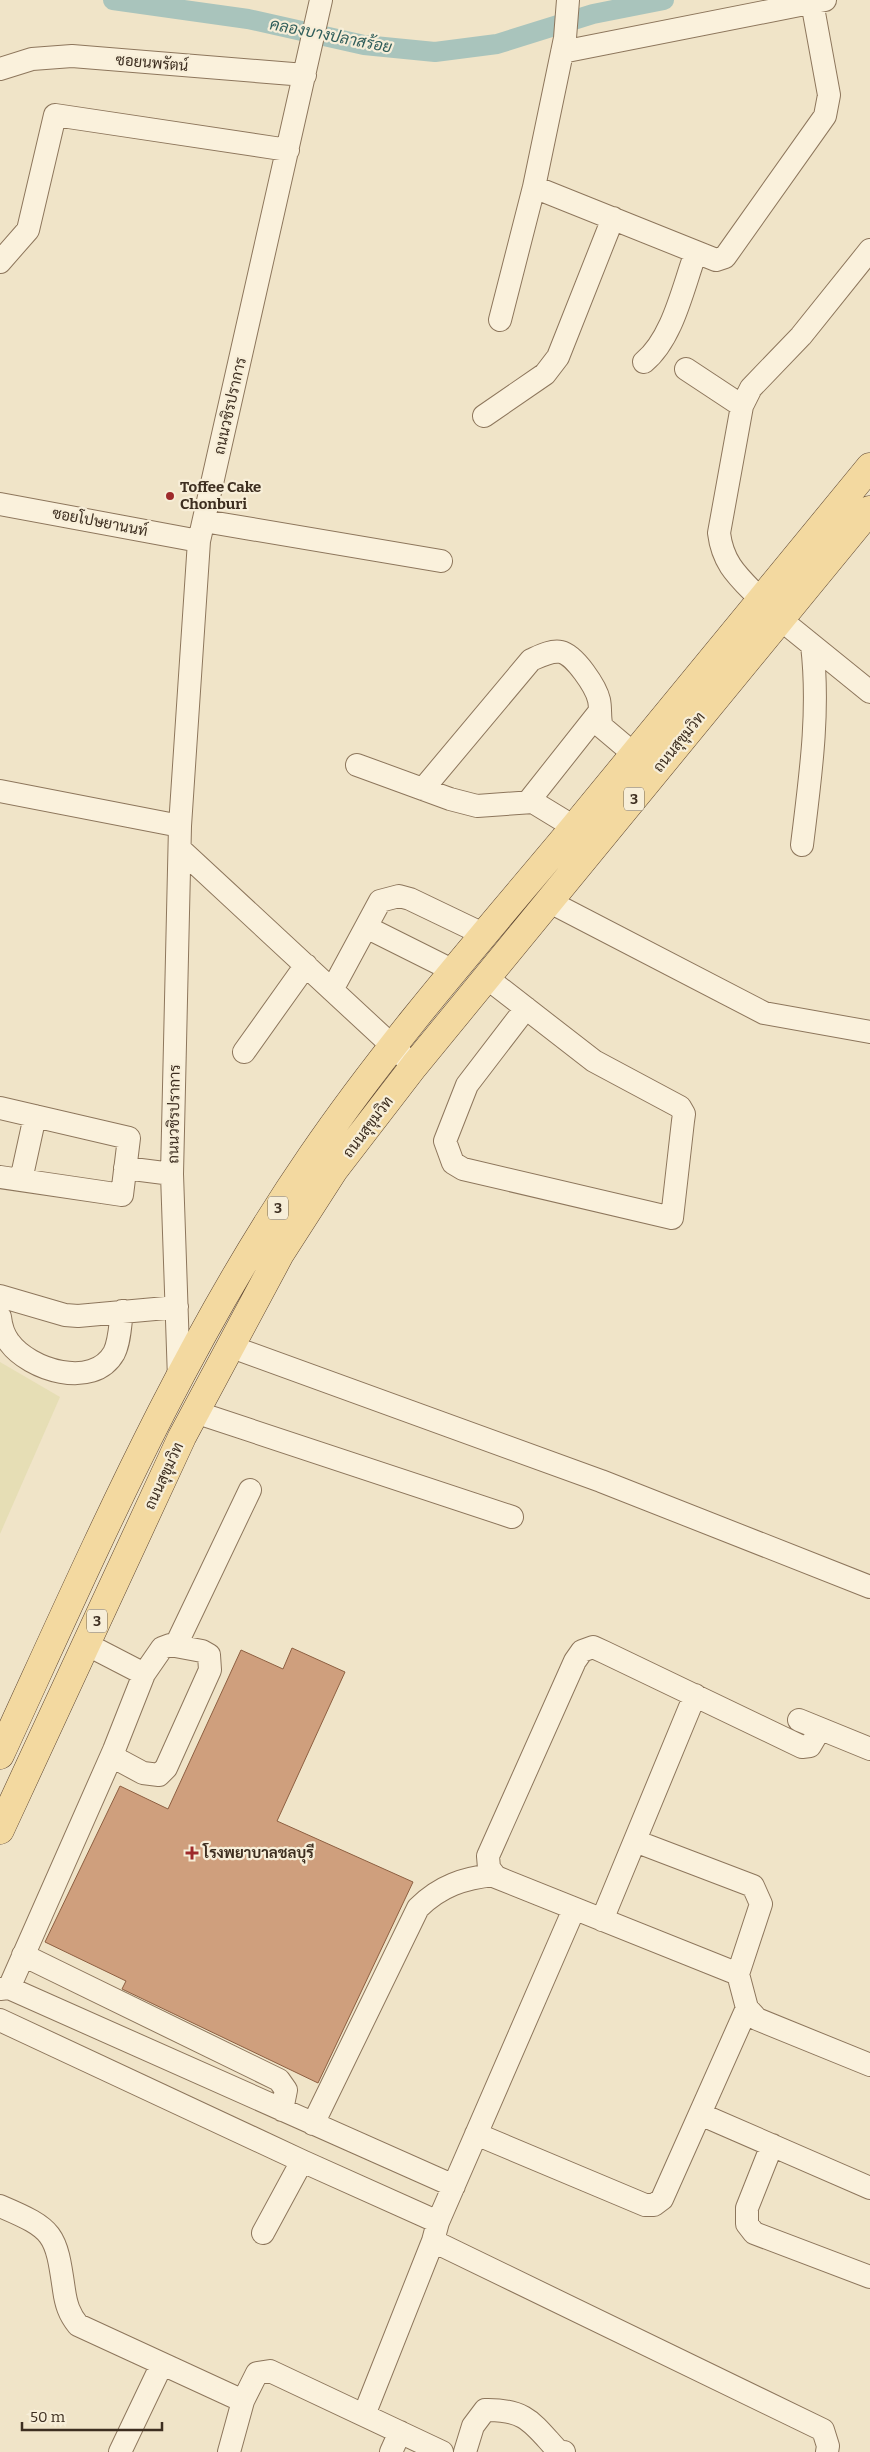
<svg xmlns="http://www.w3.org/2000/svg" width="870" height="2452" font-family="Bitter,Sarabun,serif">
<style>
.farmland{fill:#e6deb5}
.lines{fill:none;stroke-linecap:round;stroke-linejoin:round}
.canal{stroke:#a9c4bc;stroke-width:20}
.building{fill:#cf9f7d;stroke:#8d5f41}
.minor-casing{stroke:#8d765c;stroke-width:24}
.major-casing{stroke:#5b4430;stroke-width:29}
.minor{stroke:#faf1dc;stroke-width:22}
.major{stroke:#f3d9a0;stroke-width:28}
.poi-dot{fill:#9e2a2b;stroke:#f7eed8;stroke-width:2}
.labels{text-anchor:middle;stroke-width:4.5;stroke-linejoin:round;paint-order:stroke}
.shield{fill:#f7eed8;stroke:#756857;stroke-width:1}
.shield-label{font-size:14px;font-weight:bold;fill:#3d2e20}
.street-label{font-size:15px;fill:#3d2e20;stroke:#f7eed8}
.poi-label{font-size:15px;font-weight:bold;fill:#3d2e20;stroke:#f7eed8;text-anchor:start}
.water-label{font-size:16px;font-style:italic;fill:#2f5d5a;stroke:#f7eed8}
</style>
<rect width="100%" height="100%" fill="#f0e4c8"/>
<path class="farmland" d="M0,1362L60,1397L0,1534Z"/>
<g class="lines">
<path class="canal" d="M113,0L248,19L364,45L435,52L497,44L593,14L664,0"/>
</g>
<path class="building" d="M292,1648L345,1672L277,1821L413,1882L318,2083L122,1989L126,1981L45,1942L120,1786L168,1809L241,1650L283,1669Z"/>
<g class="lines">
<g class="minor-casing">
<path id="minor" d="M562,52L825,0
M0,69L32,59L72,56L305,75
M534,187L716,260L725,257L825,116L829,95L812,2
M0,262L28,230L55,115L288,150
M500,320L534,187L565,38L568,0
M644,362C673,338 683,287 696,252
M686,369L742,406
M484,416L545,374L558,357L613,218
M0,504L199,541
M204,521L441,561
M761,600C739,577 723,565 719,533L742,406L751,388L801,336L870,250
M780,619L870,692
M357,765L450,799L477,806L533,802L574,827
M423,789L531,660C540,656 551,650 561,652C575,655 596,687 599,700C601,709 599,719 602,727L634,754
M0,791L180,826
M528,802L600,711
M802,845C810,779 820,712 812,645
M180,849L414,1066
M550,902L764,1013L870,1032
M454,971L366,927L380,901L399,896L410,899L483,934
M487,978L594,1061L680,1107L684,1114L683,1121L672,1218L463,1169L453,1163L445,1141L467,1085L526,1008
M332,990L366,927
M244,1052L306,965
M0,1108L129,1138L122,1195L0,1177
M125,1168L172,1174
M21,1180L35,1116
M0,1296L65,1315L78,1316L177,1307
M0,1317C1,1326 3,1334 9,1342C29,1370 93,1390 114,1353C120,1341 120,1325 122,1311
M229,1346L601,1481L870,1587
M179,1379L172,1174L180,826L199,541L321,0
M195,1412L512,1517
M86,1644L144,1674
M176,1645L250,1490
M799,1720L870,1749
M820,1729L810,1746L802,1747L604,1652L593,1647L582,1651L575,1661L488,1856L489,1868L496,1877L738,1974L747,2008L757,2019L870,2065
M635,1841L753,1886L761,1904L738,1974
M574,1909L438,2222L433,2241L823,2430L828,2446L827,2452
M602,1920L695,1695
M23,1955L279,2080L286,2090L282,2110
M9,1988L114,1750L144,1674L162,1648L170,1645L202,1651L209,1655L210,1670L166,1768L159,1775L143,1773L117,1759L114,1750
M0,1989L9,1988L454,2186
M0,2020L302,2161L438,2222
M700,2114L870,2188
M313,2124L418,1908C440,1886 464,1878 494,1875
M476,2134L645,2205H654L662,2199L747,2008
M772,2145L747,2208V2224L754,2233L870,2277
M0,2206C54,2229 56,2233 64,2290C66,2304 69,2314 78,2325L243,2401L229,2452
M263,2233L302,2161
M243,2401L257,2373L270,2371L442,2452
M364,2415L433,2241
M120,2452L161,2366
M391,2452L400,2432
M465,2452L473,2426L485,2410C527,2409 533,2424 559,2452H564"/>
</g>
<g class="major-casing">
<path id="major" d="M0,1755C94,1551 183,1343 311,1157C391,1040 485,934 576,825C674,707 772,587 870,467
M0,1830L182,1437L280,1254L334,1170L414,1066L870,510"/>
</g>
<use href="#minor" class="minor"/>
<use href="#major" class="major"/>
</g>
<g class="poi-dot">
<circle cx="170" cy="496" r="5"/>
<path d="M189.5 1845.5h5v5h5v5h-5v5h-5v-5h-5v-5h5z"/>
</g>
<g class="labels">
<g class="shield">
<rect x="624" y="787.5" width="20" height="23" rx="4"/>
<rect x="268" y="1196.5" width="20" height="23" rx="4"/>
<rect x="87" y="1609.5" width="20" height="23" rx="4"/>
</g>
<g class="shield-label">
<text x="634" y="804">3</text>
<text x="278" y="1213">3</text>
<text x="97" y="1626">3</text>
</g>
<g class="street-label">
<text transform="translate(152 63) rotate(5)" y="5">ซอยนพรัตน์</text>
<text transform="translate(230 406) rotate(-77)" y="5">ถนนวชิรปราการ</text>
<text transform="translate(100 522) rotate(11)" y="5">ซอยโปษยานนท์</text>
<text transform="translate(679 742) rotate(-51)" y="5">ถนนสุขุมวิท</text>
<text transform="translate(174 1114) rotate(-89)" y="5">ถนนวชิรปราการ</text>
<text transform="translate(368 1127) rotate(-53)" y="5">ถนนสุขุมวิท</text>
<text transform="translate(164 1476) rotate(-65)" y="5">ถนนสุขุมวิท</text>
</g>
<g class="poi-label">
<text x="180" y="492">Toffee Cake<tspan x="180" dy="17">Chonburi</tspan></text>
<text x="203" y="1858">โรงพยาบาลชลบุรี</text>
</g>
<g class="water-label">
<text transform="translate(331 35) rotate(11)" y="6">คลองบางปลาสร้อย</text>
</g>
</g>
<path d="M22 2422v8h140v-8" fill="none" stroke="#3d2e20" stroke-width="2.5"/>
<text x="30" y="2422" font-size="15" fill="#3d2e20" stroke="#f7eed8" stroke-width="4" paint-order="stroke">50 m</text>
</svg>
